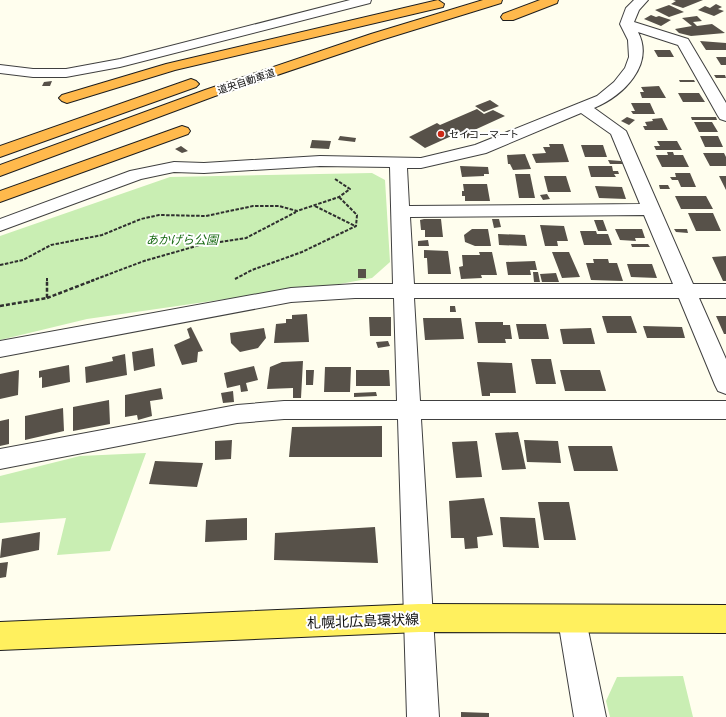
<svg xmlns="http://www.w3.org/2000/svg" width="726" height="717" font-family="Lora,'Noto Sans JP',serif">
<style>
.green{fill:#c9eeb3}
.building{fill:#575149}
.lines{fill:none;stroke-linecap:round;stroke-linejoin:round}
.minor-casing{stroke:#404040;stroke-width:2}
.primary-casing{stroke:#1e1e1e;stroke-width:2}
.motorway-casing{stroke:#1e1e1e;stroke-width:2}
.path-far1{stroke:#2f2f2f;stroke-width:2;stroke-dasharray:3.5 1.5;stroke-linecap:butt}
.path{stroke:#2f2f2f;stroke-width:2.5;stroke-dasharray:4 2;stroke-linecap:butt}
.minor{fill:#fff;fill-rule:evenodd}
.primary{fill:#fff05e;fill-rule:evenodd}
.motorway{fill:#ffb94c;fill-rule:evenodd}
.poi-dot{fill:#cd2916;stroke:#fff;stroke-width:1.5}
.labels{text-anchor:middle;stroke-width:4;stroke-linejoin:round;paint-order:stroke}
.far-street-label{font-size:10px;fill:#0d0d0d;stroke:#fff}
.far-poi-label{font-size:10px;fill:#0d0d0d;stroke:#fff;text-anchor:start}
.park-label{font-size:12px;font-style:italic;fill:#1b6c16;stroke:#fff}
.near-street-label{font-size:14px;fill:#0d0d0d;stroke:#fff}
</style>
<rect width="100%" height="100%" fill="#fffeee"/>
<path class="green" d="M372,173L385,180L390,262L372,278L329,286L226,299L87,319L0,340V236L170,177Z
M146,453L110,551L57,555L66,518L0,523V476L80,456Z
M683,676L693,717H610L606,701L617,677Z"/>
<path class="building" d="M673,0H703L683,8L671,4L676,1Z
M716,4L722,7L718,9L724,11L714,16L698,10L705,6L710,8Z
M669,5L684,12L669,17L655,10Z
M651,15L656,17L659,16L671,20L661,26L644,19Z
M697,16L702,21L693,22L697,26L712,24L725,33L691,36L679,33L675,29L692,26L682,18Z
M700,41L726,43V50H706Z
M654,50H670L674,57H658Z
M716,57H726V65H721Z
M714,75H725L726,78H716Z
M679,80H694L695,82H680Z
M52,81L50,86H42L44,82Z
M659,86L666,98H642L640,92H644L641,87Z
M678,93H699L705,102H683Z
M490,100L499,106L484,112L475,106Z
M631,103H650L655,114H633L631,111H635Z
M477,109L484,114L493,110L505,116L470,132L475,135L465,139L456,134L425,148L409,137L437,123L440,125Z
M627,117L635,120L629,125L621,121Z
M691,117H716L717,120H692Z
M662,118L668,130H645L643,126H647L645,122L653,121L652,119Z
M694,122H712L718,132H699Z
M340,136L356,138L355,142L338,140Z
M700,136H718L723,147H705Z
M312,140L331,141L329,149L310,148Z
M657,141H677L682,150H656L654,146H660Z
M549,144H563L569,162L536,163L532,154L546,153L543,147H550Z
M581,145H603L607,157H585Z
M181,146L188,151L182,153L175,149Z
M667,152H673L674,155H683L689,167H662L656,155H668Z
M703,153H724L726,157V166H710Z
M525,154L531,169L513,170L510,164H508L507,155Z
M608,160L621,161L623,164H610Z
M460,166L488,167L489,174H484V176L462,177Z
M588,166H612L613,171H618L619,174H614L616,177H591Z
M675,173H690L696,187H681L678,180H672L670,177H676Z
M515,174H530L535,198H519Z
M544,176H566L571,192H548Z
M719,176H726V190Z
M463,184H487L490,201H465V196H462V191H464Z
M659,185H668L670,189H660Z
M595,186L622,187L626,199L599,198Z
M547,194L550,199L543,200L540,195Z
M675,196H706L713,209H681Z
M688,213H713L721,231H696Z
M424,219H441L443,237H425V230H421L420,220Z
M492,219H499L501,227L494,228Z
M594,220H603L607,231H598Z
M540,225L564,226L568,241H557L558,246H545Z
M472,229H488L491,246H475L465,242L464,235Z
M615,229H642L645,238H635L636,241L620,240Z
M674,229H687L688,233L676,232Z
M580,231H596L597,234H608L612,245H584Z
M498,234L525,235L527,246L499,245Z
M428,240L429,246H418V241Z
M631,244H648L650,247H632Z
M424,250L448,251L451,274H428L427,258H424Z
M479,252H492L497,275H481L482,278L461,279L459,267L463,266L462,255H480Z
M552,252H569L580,277L562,278Z
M726,256V281H723L712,257Z
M593,259H608L609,263H617L623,281L591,280L586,263H594Z
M535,261L537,270H530L531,275H508L506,262Z
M627,264H652L657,278L631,277Z
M358,269H366V278H358Z
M533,272H538L540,282H534Z
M556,273L559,282H542L540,274Z
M450,306H455L456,312H450Z
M307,314L309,342L274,343L276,324L286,323V319H292V315Z
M602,316H631L637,333H607Z
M716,316H726V334H724Z
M369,317H391V336H370Z
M423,318H461L464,339L425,340Z
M475,322H503V325H510L512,339H505L506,343H478Z
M516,324H546L549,339H519Z
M643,326L682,327L685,338H647Z
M191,327L203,351L198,352L197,362L182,365L174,345L190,338L187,329Z
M264,328L266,338L258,348L240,352L231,343L230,333Z
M591,328L595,344H563L560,329Z
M388,341L390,346L378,348L376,342Z
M153,348L155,366L134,371L132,352Z
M125,354L127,375L86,383L85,367L113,361L112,357Z
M531,359H551L556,384H536Z
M303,361L301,398H293V388L267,389L270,367L282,362Z
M477,362L512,363L516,393H490V396H482Z
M69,365L70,382L42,388V377L39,378V371Z
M254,366L258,380L246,383L248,391L241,392L240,385L227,388L224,373Z
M325,367H351L350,392H324Z
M19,370L18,395L0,399V374Z
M306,370H314L313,385H306Z
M356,370H389L390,386H356Z
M560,370H600L606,391H565Z
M161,388L163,399L150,401L152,416L138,420L137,415L125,417V395Z
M233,391L234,402L223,403L221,393Z
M376,392L377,396L354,397V393Z
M109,400L110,424L73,431V407Z
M63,408L64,431L25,440V416Z
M9,419V444L0,446V421Z
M382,426V457H289L292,427Z
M518,432L526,469L502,470L495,433Z
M232,440L231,459L215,460V441Z
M524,440L558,441L561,463L527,462Z
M477,441L482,477L456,478L452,442Z
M568,446H612L618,471H574Z
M155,461L203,463L197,487L149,484Z
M484,498L493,535L477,537L478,548L465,549L464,538H451L449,501Z
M538,502H569L576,540H544Z
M500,517L535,518L539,548L503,547Z
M247,518V540L205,542L206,520Z
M375,527L378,563L274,560L275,533Z
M40,532L39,550L0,558L2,539Z
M8,562L6,577L0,578V563Z
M461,712L489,713V717H461Z"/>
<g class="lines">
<g class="minor-casing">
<path id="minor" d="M350,0H371L370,3L120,67L66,77H33L0,73V65L33,69H66L120,59Z
M634,0H648L639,10L634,22L688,39L726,103V121L720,119L718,116L678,45L638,32C655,65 623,96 594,108L626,131L693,284H726V298H699L726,359V394L718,391L715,385L679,298H414L420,401H726V419H421L439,717H407L398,419H284L237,423L0,469V449L237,405L284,401H397L394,298H355L291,302L0,357V341L291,288L355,284H393L390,167L320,166L204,173L174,172L141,179L0,231V219L130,171L174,162L204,163L320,156L421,158L475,145L597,96L614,82L625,68L629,57L628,40L620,24L626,8ZM581,113L611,134L640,204L409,206L407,168H421L486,153ZM644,215L673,284H414L410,217Z
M572,606L582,610L586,620L606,717H574L558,620L562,610Z"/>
</g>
<g class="primary-casing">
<path id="primary" d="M419,604L726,605V633L419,632L0,650V622Z"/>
</g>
<g class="motorway-casing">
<path id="motorway" d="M438,0L444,4L443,7L175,70L67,103L62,101L59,98L62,95L166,64Z
M483,0H502L501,3L381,40L215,96L0,176V165L205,90L371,34Z
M540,0H558L557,3L513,20H503L501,17L503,14Z
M191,79L196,81L199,84L196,87L0,157V146Z
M182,126L188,128L190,131L188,134L0,202V191Z"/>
</g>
<path class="path-far1" d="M315,206L355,226
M0,265L23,260L51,245L102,235L141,219L159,215L206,216L253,206H279L297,211L339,197L350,189L335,179
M47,278V281
M235,279L252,270L302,252L356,226L357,215L339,197
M91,281L144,261L200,245L246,238L296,212"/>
<path class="path" d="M47,298L94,280
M0,306L47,298V280"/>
<use href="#minor" class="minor"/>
<use href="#primary" class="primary"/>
<use href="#motorway" class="motorway"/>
</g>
<circle class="poi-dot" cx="441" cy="134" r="4"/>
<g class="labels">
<g class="far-street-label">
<text transform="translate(246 81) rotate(-18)" y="4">道央自動車道</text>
</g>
<g class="far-poi-label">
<text x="449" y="138">セイコーマート</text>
</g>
<g class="park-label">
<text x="182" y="244">あかげら公園</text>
</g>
<g class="near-street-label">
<text transform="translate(363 621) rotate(-2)" y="5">札幌北広島環状線</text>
</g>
</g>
</svg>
